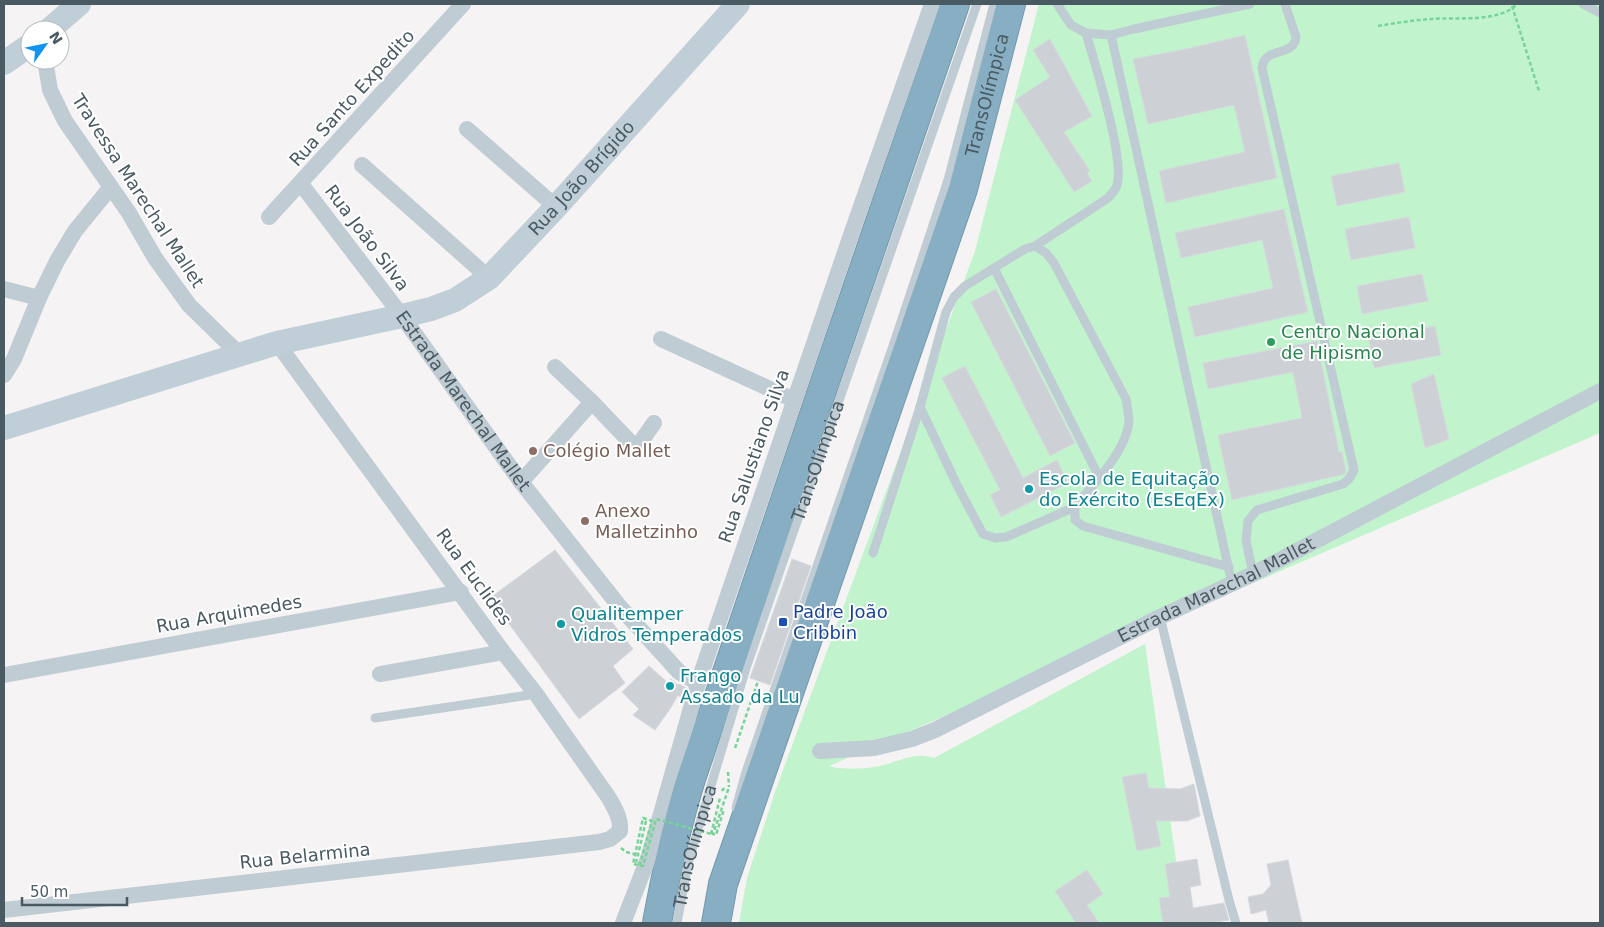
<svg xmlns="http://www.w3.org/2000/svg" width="1604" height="927" font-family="'DejaVu Sans',sans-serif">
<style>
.green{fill:#c1f3cd}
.building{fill:#cdd1d5;stroke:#d6dade}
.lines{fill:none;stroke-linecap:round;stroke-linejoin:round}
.highway-casing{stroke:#7399af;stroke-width:30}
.path{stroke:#76d498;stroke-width:2.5;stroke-dasharray:4 2.5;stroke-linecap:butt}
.lane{stroke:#c0ccd3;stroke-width:9}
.street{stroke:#c0ccd3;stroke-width:16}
.secondary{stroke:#c0ced7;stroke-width:24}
.highway{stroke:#88aec3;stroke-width:28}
.path-bridge{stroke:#76d498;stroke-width:2.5;stroke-dasharray:4 2.5;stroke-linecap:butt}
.leisure-dot{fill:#2e9e5b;stroke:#fff;stroke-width:2}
.education-dot{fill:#8d6e63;stroke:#fff;stroke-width:2}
.culture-dot{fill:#0f9aa8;stroke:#fff;stroke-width:2}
.transit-dot{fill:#1a4fb4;stroke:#fff;stroke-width:2}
.labels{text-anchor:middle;stroke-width:4;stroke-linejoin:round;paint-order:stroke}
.street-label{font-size:18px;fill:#495a62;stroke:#fff}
.leisure-label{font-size:18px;fill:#27864d;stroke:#fff;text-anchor:start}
.education-label{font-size:18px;fill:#785e54;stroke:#fff;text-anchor:start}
.culture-label{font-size:18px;fill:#0d838f;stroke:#fff;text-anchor:start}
.transit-label{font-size:18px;fill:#164399;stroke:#fff;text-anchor:start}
</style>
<rect width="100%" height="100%" fill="#f5f3f3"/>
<path class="green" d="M1039,4H1600V433L829,766C840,770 867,769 880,766C897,762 917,751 934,758L1145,644L1185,923H739L747,878L776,789L975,251Z"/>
<path class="building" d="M1245,35L1277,178L1166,203L1159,171L1245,152L1234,105L1148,124L1133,59L1186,49Z
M1050,39L1092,116L1064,132L1090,171L1087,173L1092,181L1074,192L1015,100L1050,77L1033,50Z
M1399,163L1405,192L1337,206L1331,176Z
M1284,209L1308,312L1195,337L1188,307L1273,288L1262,240L1181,258L1175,233Z
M1409,217L1415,248L1351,260L1345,229Z
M1422,274L1428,301L1362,314L1357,286Z
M996,289L1075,443L1050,456L971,302Z
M1435,326L1441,355L1374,368L1369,339Z
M1317,341L1339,452H1342L1346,471L1345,474L1232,500L1218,435L1302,418L1293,372L1208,389L1203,363Z
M965,366L1023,478L1057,460L1068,483L1001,517L990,495L1000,490L942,378Z
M1434,374L1449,439L1425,448L1411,384Z
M555,550L633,649L613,666L625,683L579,719L490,598Z
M792,559L811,566L770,685L750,678Z
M649,666L667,682L671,679L678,685L679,684L686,688L683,700L678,695L670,709L655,730L633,715L639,709L622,692Z
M1146,773L1149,788L1180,789L1194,784L1200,816L1187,821H1156L1161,846L1137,851L1122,777Z
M1197,859L1201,885L1190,887L1193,908L1224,903L1229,920L1209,923H1163L1159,898L1170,897L1165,864Z
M1288,860L1302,923H1269L1266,910L1251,914L1248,897L1263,894L1271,885L1267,864Z
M1087,870L1103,894L1087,905L1099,923H1076L1055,891Z"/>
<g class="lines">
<g class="highway-casing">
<g id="highway">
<path d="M657,923C666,874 676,827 691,779L827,376L955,4"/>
<path id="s5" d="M716,923L723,884L963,189L1011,4"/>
</g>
</g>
<path class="path" d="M1512,6L1539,91
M1378,26C1396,23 1414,20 1432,19C1456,17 1500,23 1517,4
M735,748L758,681
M728,772L729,787
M722,791L723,789L728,790L713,834L716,835L724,809
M711,834L720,798
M621,848L626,852L634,854"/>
<g class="lane">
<path d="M1057,4L1071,25L1086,33L1111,35L1134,29L1250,4"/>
<path d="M1583,4L1600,13"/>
<path d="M1111,35L1232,584"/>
<path d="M1035,246L1108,198C1111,194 1116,190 1117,185C1125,159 1095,64 1086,33"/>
<path d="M994,268L1099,477"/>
<path d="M920,407L958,487L983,534L995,538L1006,537L1075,507"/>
<path d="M873,553L920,407L946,312L954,297L965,286L1025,249L1035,246L1046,253L1054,263L1126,399C1127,406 1129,415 1129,422C1126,452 1093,484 1075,507V520L1083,526L1229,567"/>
<path d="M1253,574L1246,540L1248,521L1257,510L1343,484L1349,479L1354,470L1262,68C1265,45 1294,58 1296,37L1285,4"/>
<path d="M1160,617L1229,900L1236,923"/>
<path d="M375,718L536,694"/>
<path d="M736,808L746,772L895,340L948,180L994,4"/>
<path id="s1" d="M677,923L688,863L746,668L977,4"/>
</g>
<g class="street">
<path d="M45,60L50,90L65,121L129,213L155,258L189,305L239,354"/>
<path d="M467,129L556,207"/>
<path d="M362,165L489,278"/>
<path id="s2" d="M301,184L402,316L521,482L620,607L679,672L693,680H699"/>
<path d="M269,217L463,4"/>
<path d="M4,289L39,298"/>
<path d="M661,339L794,400"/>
<path d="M4,375L14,359L39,298L57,261L75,231L110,188"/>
<path d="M592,402L633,445H637L640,443L654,423"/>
<path d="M521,482L592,402L555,367"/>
<path d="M380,674L503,652"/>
<path d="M4,675L461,592"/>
<path id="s3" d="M820,751L874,748L912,739L935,730L1160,617L1253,574L1600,391"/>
<path d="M4,910L599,842L610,839L620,831C621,818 615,809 609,798L536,694L503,652L277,343"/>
<path d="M623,923L649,856L699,680L853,229L932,4"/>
</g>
<g class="secondary">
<path d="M49,30L79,4"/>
<path d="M4,63L30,45"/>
<path id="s4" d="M4,428L277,343L402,316L431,309L455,300L489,278L556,207L738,4"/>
</g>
<use href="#highway" class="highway"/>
<path class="path-bridge" d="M646,821L636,863L640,864L652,821L643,818L633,864L643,866L656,819L711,834"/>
</g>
<circle class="leisure-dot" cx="1271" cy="342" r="5"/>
<g class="education-dot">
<circle cx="533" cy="451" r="5"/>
<circle cx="585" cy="521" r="5"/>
</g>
<g class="culture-dot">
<circle cx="1029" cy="489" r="5"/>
<circle cx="561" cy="624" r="5"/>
<circle cx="670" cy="686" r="5"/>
</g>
<rect class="transit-dot" x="778" y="617" width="10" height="10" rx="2.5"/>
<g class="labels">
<g class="street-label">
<text dy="6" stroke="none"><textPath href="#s5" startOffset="872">TransOlímpica</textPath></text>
<text transform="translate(352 98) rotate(-48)" y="6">Rua Santo Expedito</text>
<text dy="6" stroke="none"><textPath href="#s4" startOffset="646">Rua João Brígido</textPath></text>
<text transform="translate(138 191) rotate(57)" y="6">Travessa Marechal Mallet</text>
<text transform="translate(367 238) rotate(53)" y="6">Rua João Silva</text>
<text dy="6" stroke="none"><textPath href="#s2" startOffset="271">Estrada Marechal Mallet</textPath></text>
<text transform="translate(754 456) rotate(-71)" y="6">Rua Salustiano Silva</text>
<text dy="6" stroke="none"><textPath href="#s1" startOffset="484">TransOlímpica</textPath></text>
<text transform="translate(474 577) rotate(54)" y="6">Rua Euclides</text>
<text dy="6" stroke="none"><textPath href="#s3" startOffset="432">Estrada Marechal Mallet</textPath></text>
<text transform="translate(229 614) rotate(-10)" y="6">Rua Arquimedes</text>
<text dy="6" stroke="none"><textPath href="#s1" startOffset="79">TransOlímpica</textPath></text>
<text transform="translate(305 856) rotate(-6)" y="6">Rua Belarmina</text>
</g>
<g class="leisure-label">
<text x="1281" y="338">Centro Nacional<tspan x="1281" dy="21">de Hipismo</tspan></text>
</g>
<g class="education-label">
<text x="543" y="457">Colégio Mallet</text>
<text x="595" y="517">Anexo<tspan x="595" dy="21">Malletzinho</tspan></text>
</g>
<g class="culture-label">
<text x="1039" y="485">Escola de Equitação<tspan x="1039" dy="21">do Exército (EsEqEx)</tspan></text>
<text x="571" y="620">Qualitemper<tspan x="571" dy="21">Vidros Temperados</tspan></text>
<text x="680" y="682">Frango<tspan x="680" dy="21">Assado da Lu</tspan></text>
</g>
<g class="transit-label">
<text x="793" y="618">Padre João<tspan x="793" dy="21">Cribbin</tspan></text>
</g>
</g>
<rect width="1604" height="927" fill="none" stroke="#495a62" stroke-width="10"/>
<g transform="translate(45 45) rotate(57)"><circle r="24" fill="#ffffff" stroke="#b6bdc0"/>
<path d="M0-4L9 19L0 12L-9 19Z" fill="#1194f1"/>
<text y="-8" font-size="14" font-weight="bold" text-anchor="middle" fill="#495a62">N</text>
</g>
<path d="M22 897v8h105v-8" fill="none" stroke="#495a62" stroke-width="2.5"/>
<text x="30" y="897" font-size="15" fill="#495a62" stroke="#ffffff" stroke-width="4" paint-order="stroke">50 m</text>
</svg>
